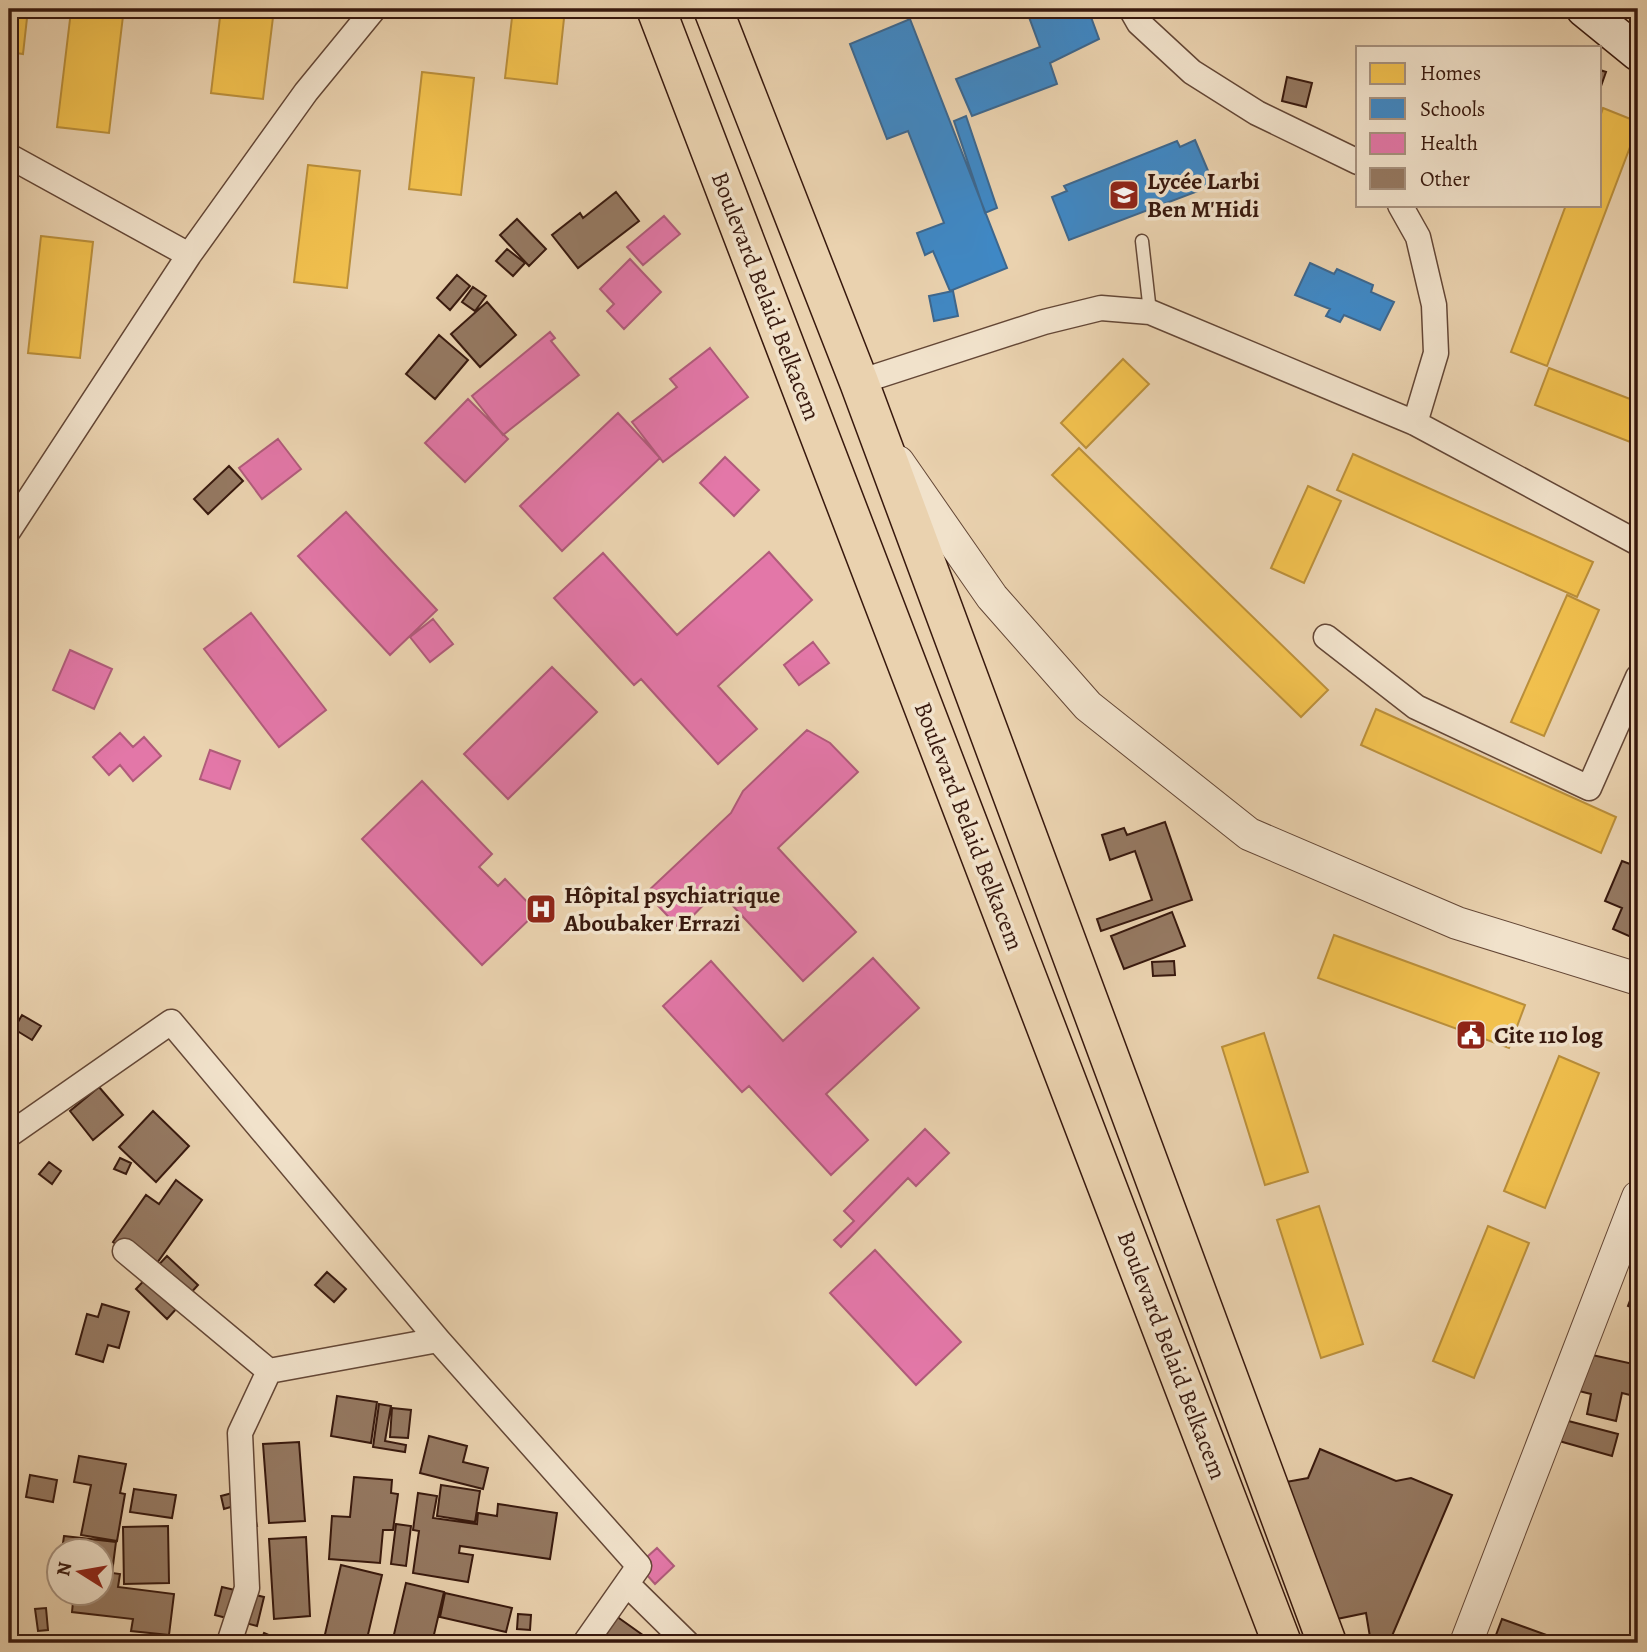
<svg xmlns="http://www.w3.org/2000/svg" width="1647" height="1652" font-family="Alegreya,serif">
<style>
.homes{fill:#f2c14e;stroke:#ba8f3b;stroke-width:2}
.schools{fill:#3f88c5;stroke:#3d678e;stroke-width:2}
.health{fill:#e377a8;stroke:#b05b7a;stroke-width:2}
.building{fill:#957962;stroke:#38190e;stroke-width:2}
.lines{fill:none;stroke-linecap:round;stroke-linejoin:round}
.service-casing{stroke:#644736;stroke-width:15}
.minor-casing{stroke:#644736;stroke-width:27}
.tertiary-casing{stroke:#644736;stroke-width:34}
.secondary-casing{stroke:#38190e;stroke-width:38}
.primary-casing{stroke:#38190e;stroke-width:41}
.service{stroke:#f1e2cb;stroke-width:12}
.minor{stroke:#f1e2cb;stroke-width:24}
.tertiary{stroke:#f1e2cb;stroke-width:32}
.secondary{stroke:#f1e2cb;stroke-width:35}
.primary{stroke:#ead2af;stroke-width:38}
.labels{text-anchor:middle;stroke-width:7;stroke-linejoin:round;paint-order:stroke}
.poi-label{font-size:24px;font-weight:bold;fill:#38190e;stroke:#f1e2cb;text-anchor:start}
.street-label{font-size:24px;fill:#38190e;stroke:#f1e2cb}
</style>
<rect width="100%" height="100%" fill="#ead2af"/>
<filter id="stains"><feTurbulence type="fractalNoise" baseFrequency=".00286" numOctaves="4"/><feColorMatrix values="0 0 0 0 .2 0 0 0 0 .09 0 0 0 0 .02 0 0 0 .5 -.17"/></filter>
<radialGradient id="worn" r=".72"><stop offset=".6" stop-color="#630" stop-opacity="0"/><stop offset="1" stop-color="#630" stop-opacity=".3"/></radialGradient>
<path class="homes" d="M9,9H28L23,54L9,52Z
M221,9H274L263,99L211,93Z
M513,9H565L557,84L505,78Z
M71,11L123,16L109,133L57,127Z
M422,72L474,78L461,195L409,189Z
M1603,108L1638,122V126L1547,366L1511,352L1566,205H1600V117Z
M308,165L360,171L347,288L294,282Z
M41,236L93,242L80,358L28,353Z
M1123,359L1149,384L1086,448L1061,423Z
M1549,368L1638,402V445L1535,405Z
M1079,448L1328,690L1301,717L1052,475Z
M1353,454L1593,562L1577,597L1337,490Z
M1308,486L1341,501L1304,583L1271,568Z
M1567,595L1599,610L1544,736L1511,722Z
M1376,709L1616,817L1601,853L1361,745Z
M1334,935L1525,1005L1509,1048L1318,978Z
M1264,1033L1308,1172L1265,1185L1222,1047Z
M1559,1056L1599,1073L1545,1208L1504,1191Z
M1319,1206L1363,1344L1321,1358L1277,1220Z
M1488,1226L1529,1243L1474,1378L1433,1361Z
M1638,1534V1557L1630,1554Z"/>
<path class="schools" d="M1026,9H1088L1099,39L1050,63L1057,84L972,116L956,79L1040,47Z
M910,19L1007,268L950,291L933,251L925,255L917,233L944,223L908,131L887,139L850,44Z
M966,116L997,208L985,213L954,121Z
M1195,140L1214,185L1069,240L1052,197L1067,191L1064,186L1177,141L1180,147Z
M1310,263L1334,274L1337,269L1373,285L1371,292L1394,302L1380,330L1344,315L1340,322L1326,316L1330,309L1295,295Z
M953,291L958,316L934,321L929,296Z"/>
<path class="health" d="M664,216L680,234L643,265L627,247Z
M630,259L661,292L624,329L607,311L614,304L600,289Z
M550,332L555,338L551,341L579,375L503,435L472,396Z
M710,348L748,397L663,462L632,422L677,387L670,379Z
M468,399L508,439L465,482L425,443Z
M618,413L660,458L562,551L520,506Z
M278,439L301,469L262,499L239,468Z
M725,457L759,490L734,516L700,483Z
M346,512L437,610L390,655L298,556Z
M769,552L812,600L718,686L757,729L718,764L641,679L634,685L554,598L603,553L677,635Z
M251,613L326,710L279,747L204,649Z
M433,619L453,644L430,662L410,637Z
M813,642L829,663L799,685L784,665Z
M70,650L112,669L94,709L53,690Z
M552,667L597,712L508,799L464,754Z
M807,730L830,743L858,772L778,848L856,932L803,981L718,890L680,929L646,893L731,813L743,791Z
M120,733L133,747L144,737L161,756L133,781L120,765L109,775L93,757Z
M210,750L240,761L230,789L200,779Z
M422,781L492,854L479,867L498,886L505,879L537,912L482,965L362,839Z
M873,958L919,1008L826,1094L868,1140L831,1175L749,1086L742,1092L663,1006L711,961L783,1041Z
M925,1129L949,1153L916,1186L908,1178L841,1247L834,1240L854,1221L844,1211Z
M875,1250L961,1342L916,1385L830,1293Z
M657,1548L674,1566L655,1584L638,1565Z"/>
<path class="building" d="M1600,70L1606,72L1600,89Z
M1287,77L1312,83L1306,107L1282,101Z
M616,192L639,221L578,268L552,235L580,213L583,218Z
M517,219L546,249L529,266L500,235Z
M507,249L525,263L513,276L496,261Z
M457,275L470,286L450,310L437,298Z
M473,287L486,296L475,311L462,302Z
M487,302L516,335L480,367L451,334Z
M439,335L468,360L435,399L406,374Z
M229,466L243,481L208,514L194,499Z
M1165,822L1192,900L1101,931L1097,919L1152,900L1135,851L1110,860L1102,835L1124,828L1127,835Z
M1622,861L1638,867V940L1613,929L1622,908L1605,901Z
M1172,912L1185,946L1124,969L1111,936Z
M1174,961L1175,975L1153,976L1152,962Z
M22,1015L41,1026L32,1040L14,1029Z
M99,1087L123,1115L93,1140L70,1111Z
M153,1111L189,1146L156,1182L119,1147Z
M120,1158L131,1163L126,1174L114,1169Z
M49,1162L61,1171L52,1184L39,1174Z
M176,1180L202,1200L152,1270L113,1242L146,1195L159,1204Z
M167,1256L198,1285L167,1319L136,1289Z
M327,1272L346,1289L334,1302L315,1285Z
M1638,1279V1310L1628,1306Z
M102,1304L129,1312L119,1348L108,1345L103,1362L76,1354L87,1314L98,1317Z
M1583,1353L1638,1365V1397L1622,1393L1616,1421L1587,1414L1591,1394L1575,1390Z
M337,1396L377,1402L371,1443L331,1436Z
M379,1404L391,1406L385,1441L406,1445L405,1452L373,1447Z
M392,1408L411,1410L408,1438L390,1437Z
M1557,1418L1618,1434L1612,1456L1552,1439Z
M429,1436L467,1446L463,1462L488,1468L483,1489L420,1473Z
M299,1442L305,1521L269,1523L263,1444Z
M1320,1449L1396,1481L1411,1478L1452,1495L1389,1643H1371L1366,1613L1332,1620L1286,1482L1308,1478Z
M79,1456L126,1464L120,1493L125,1494L117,1541L81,1535L91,1485L74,1482Z
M30,1475L57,1480L53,1502L26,1497Z
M354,1477L392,1480L391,1493L398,1494L393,1530H383L380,1563L329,1559L332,1516L350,1517Z
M441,1485L480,1491L475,1522L437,1516Z
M134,1489L176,1495L172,1518L130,1512Z
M240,1491L253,1508L257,1526L240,1530L234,1506L224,1509L221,1496Z
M418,1493L437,1496L433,1518L477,1524L478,1513L497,1516L498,1504L557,1513L550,1559L460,1546L459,1553L473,1555L468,1582L413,1573L419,1531L413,1530Z
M396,1524L411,1526L406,1566L391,1564Z
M168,1526L169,1583L124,1584L123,1527Z
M64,1536L116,1542L112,1573L120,1574L118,1587L174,1594L169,1635L131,1631L133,1619L72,1612L74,1592H102V1550H62Z
M306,1537L310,1616L274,1619L269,1539Z
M341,1565L382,1575L366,1643H323Z
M406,1583L444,1592L432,1643H392Z
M222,1587L264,1597L257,1626L215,1615Z
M445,1593L512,1608L506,1632L440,1617Z
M46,1608L48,1630L38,1631L35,1609Z
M609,1611L654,1643H586Z
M9,1613H13L15,1633H9Z
M518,1614L531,1615L530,1630L517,1629Z
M1502,1619L1555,1638L1553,1643H1493Z
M264,1633L287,1643H260Z"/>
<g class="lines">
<g class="service-casing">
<path id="service" d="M1142,241L1150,312"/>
</g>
<g class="minor-casing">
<path id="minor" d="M1131,9L1139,23L1192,72L1257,113L1358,162
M9,156L189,255
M1400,205L1418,237L1434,305L1436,353L1415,423
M859,382L1044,322L1101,308L1150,312L1415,423L1638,543
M9,530L189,255L306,92L374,9
M1326,637L1416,707L1589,788L1638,677
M9,1135L171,1022L438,1340L269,1371L125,1251
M438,1340L639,1566L585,1643
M627,1584L687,1643
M229,1643L247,1588L240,1433L269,1371"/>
</g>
<g class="tertiary-casing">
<path id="tertiary" d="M898,462L992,597L1088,706L1249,834L1457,923L1638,979
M1466,1643L1638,1197"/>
</g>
<g class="secondary-casing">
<path id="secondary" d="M1584,9L1638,53"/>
</g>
<g class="primary-casing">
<path id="primary" d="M656,9L1282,1643
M713,9L859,382L1327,1643"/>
</g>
<use href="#service" class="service"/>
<use href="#minor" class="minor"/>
<use href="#tertiary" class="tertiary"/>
<use href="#secondary" class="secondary"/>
<use href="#primary" class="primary"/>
</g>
<defs>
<g id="school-square" transform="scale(1.575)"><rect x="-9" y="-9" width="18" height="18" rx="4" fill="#8f2418" stroke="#f1e2cb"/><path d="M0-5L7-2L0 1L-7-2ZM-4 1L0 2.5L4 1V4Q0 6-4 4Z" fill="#fff"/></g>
<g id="hospital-square" transform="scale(1.575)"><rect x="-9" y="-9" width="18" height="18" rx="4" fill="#8f2418" stroke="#f1e2cb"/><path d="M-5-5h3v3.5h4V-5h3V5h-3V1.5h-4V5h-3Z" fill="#fff"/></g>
<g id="civic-square" transform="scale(1.575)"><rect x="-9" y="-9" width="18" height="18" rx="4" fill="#8f2418" stroke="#f1e2cb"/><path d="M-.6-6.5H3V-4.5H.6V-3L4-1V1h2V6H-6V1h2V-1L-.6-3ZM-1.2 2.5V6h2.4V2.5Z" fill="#fff"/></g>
</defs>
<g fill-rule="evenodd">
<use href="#school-square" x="1124" y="195"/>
<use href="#hospital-square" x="541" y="909"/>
<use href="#civic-square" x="1471" y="1035"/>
</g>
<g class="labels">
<g class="poi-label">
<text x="1147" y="189">Lycée Larbi<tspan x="1147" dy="28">Ben M'Hidi</tspan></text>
<text x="564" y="903">Hôpital psychiatrique<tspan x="564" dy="28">Aboubaker Errazi</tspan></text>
<text x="1494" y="1043">Cite 110 log</text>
</g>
<g class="street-label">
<text transform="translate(766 296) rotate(69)" y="8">Boulevard Belaid Belkacem</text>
<text transform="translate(969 826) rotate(69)" y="8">Boulevard Belaid Belkacem</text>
<text transform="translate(1172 1355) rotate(69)" y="8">Boulevard Belaid Belkacem</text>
</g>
</g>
<rect width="1647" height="1652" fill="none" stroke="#ead2af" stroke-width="35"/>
<rect x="10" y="10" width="1626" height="1631" fill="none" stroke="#38190e" stroke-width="3.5"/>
<rect x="18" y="18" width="1612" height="1617" fill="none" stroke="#38190e" stroke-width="2"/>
<rect x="1356" y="46" width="245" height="161" fill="#f1e2cb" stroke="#a7927f" stroke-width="2"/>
<rect x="1370" y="63" width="35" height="21" fill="#f2c14e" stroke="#a7927f" stroke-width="2"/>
<text x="1420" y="80" font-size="21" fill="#38190e">Homes</text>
<rect x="1370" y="98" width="35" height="21" fill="#3f88c5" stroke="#a7927f" stroke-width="2"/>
<text x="1420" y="116" font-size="21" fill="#38190e">Schools</text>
<rect x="1370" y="133" width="35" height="21" fill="#e377a8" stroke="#a7927f" stroke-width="2"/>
<text x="1420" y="150" font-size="21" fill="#38190e">Health</text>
<rect x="1370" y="168" width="35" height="21" fill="#957962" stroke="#a7927f" stroke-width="2"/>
<text x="1420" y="186" font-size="21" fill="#38190e">Other</text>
<g transform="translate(80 1572) rotate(281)"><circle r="33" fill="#f1e2cb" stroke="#a7927f" stroke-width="2"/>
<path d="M0-5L12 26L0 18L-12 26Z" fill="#8f2418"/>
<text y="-10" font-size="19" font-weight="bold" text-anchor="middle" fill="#38190e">N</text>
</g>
<rect width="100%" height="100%" filter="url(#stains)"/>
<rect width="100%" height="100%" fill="url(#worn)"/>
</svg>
